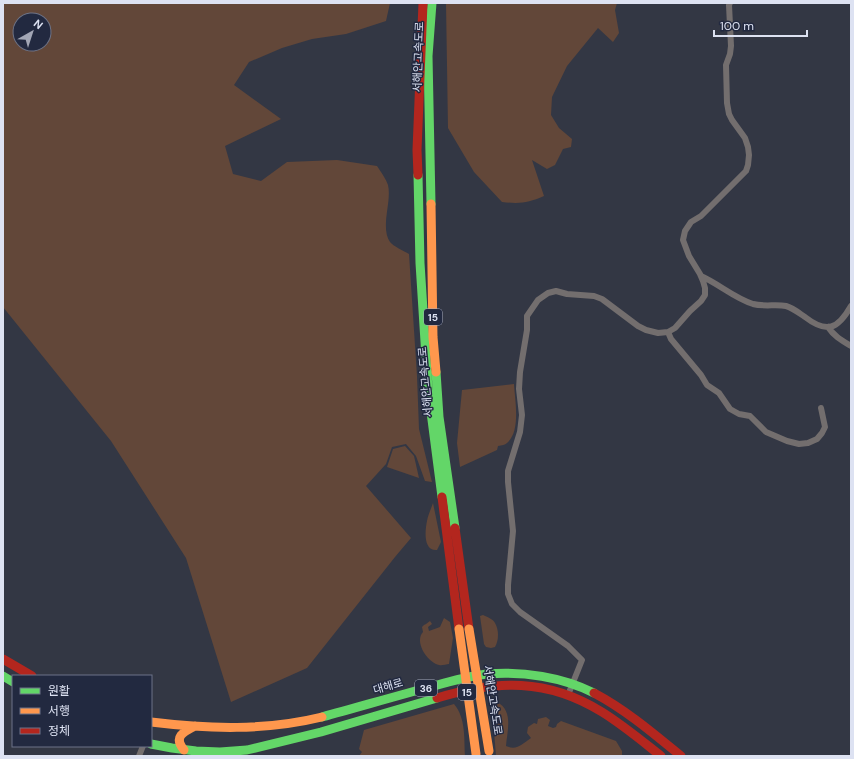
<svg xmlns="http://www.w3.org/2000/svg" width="854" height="759" font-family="'DM Sans','Noto Sans KR',sans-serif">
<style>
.green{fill:#624739;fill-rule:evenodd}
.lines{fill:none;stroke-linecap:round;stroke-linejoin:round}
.street{stroke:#736e6e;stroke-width:6}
.fast{stroke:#63d668;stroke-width:9}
.slow{stroke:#ff974d;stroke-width:9}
.jam{stroke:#b3261e;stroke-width:9}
.slow-bridge{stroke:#ff974d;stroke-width:9}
.labels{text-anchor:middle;stroke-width:3;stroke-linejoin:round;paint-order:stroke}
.shield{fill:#222940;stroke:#a5aabd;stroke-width:1}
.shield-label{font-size:10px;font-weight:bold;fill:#dde2f2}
.street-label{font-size:11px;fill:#dde2f2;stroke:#222940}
</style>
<rect width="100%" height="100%" fill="#333744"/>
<path class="green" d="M3,3H390L386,21L346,34L312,39L282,48L249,62L234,85L281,119L225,146L233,174L261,181L287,162L337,160L377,166C381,172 386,179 388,185C392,202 380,227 390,242C393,246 404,251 409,254L417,376L419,429L432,482L425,481L416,456L406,444L392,447L386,464L366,486L411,538L395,557L307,668L231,702L186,558L111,441L3,307ZM20,20H44V44H20Z
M446,3H617L615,10L619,33L613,42L598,28L567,66L552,97L551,115L559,128L572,139L571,147L563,149L555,165L547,169L532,160L544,196C528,203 520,204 502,202L474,172L448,128Z
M514,384C515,401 521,431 507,443C505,445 502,445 498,446L497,450L460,467L457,443L462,390Z
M405,446L414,456L419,478L387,467L393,449Z
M433,503L441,542L437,550C423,551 425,531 427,521C428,515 431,509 433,503Z
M483,615C487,617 493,619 495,623C499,630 499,640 495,647L491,648L486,647L484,644L480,616Z
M444,618L450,622L453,638L449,664C446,664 442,666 439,665C427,662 414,642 423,632L422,627L424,625L426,624L430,621L432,624L428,627L429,631L440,627Z
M497,702C514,711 507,731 506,746C517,751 522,744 531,738L527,733L528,727L534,723L537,724L538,719L546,717L550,720L548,726L553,728L556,727L557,724L561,721L616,741L622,751V756H496L492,706L493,703Z
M454,704C466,718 464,739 465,756H359L362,752L359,749L364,730Z"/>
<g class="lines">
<path class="street" d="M701,276C719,284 734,298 753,304C764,307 776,304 786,306C793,308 799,313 805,317C827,334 838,329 851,306
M828,327C834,336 841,340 851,346
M668,332L671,339L701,375L707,385L719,393L730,409L739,414L750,416L766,432L787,441L799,444L808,443L817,439L822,433L825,427L821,408
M568,695L582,660L568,646L520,612L512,604L508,594V585L513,531L508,482V471L520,432L522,415L519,389L520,372L527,330V316L538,300L548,293L556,291L567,294L594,296L602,299L638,326L646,330L658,333L668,332L675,328L690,311L701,301L705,295V288L703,281L700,274L689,256L683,240L685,231L691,222L701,216L746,171L748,165L749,155L748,147L745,138L732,120L729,114L727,103L726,65L730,54L731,46L729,5L730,3
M139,756L143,746"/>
<path class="fast" d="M418,175L420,263L428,389L442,497
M431,204L428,56L432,3
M436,372L439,417L455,528
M3,676L13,682
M322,717C359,707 396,696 434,686C451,681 469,676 487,674C523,671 562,677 594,693
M151,744L172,748L196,751L220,752L247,750L321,732L437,698"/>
<path class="slow" d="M431,204L433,337L436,372
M151,722C208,729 265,731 322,717
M184,750C173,737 183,732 195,726"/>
<path class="jam" d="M418,175L417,150L423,3
M442,497L459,629
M455,528L469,629
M3,659L32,676
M594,693C626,710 653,733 681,756
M437,698C497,680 547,678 602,712C623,725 642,741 661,756"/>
<path class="slow-bridge" d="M459,629L476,754
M469,629L489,751"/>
</g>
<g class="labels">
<g class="shield">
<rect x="424" y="309" width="18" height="16" rx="3"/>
<rect x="415" y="680" width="22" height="16" rx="3"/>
<rect x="458" y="684" width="18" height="16" rx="3"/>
</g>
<g class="shield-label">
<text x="433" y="321">15</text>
<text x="426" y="692">36</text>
<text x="467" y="696">15</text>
</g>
<g class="street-label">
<text transform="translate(418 57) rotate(-88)" y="4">서해안고속도로</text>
<text transform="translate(425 382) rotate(-95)" y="4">서해안고속도로</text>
<text transform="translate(388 686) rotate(-16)" y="4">대해로</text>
<text transform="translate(493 700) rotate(81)" y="4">서해안고속도로</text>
</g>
</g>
<rect width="854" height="759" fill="none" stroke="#dde2f2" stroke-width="8"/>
<rect x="12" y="675" width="140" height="72" fill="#222940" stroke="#6d7387"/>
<rect x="20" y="688" width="20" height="6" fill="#63d668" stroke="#6d7387"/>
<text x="48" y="695" font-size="12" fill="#dde2f2">원활</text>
<rect x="20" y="708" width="20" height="6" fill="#ff974d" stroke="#6d7387"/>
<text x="48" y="715" font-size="12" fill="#dde2f2">서행</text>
<rect x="20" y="728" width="20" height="6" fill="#b3261e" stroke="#6d7387"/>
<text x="48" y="735" font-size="12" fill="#dde2f2">정체</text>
<g transform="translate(32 32) rotate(39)"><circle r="19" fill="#222940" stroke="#6d7387"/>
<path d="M0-3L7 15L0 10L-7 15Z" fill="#a2a6b5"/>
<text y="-6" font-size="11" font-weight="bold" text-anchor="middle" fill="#dde2f2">N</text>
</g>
<path d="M714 30v6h93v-6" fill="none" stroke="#dde2f2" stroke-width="2"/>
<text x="720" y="30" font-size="12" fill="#dde2f2" stroke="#222940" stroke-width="3" paint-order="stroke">100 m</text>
</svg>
